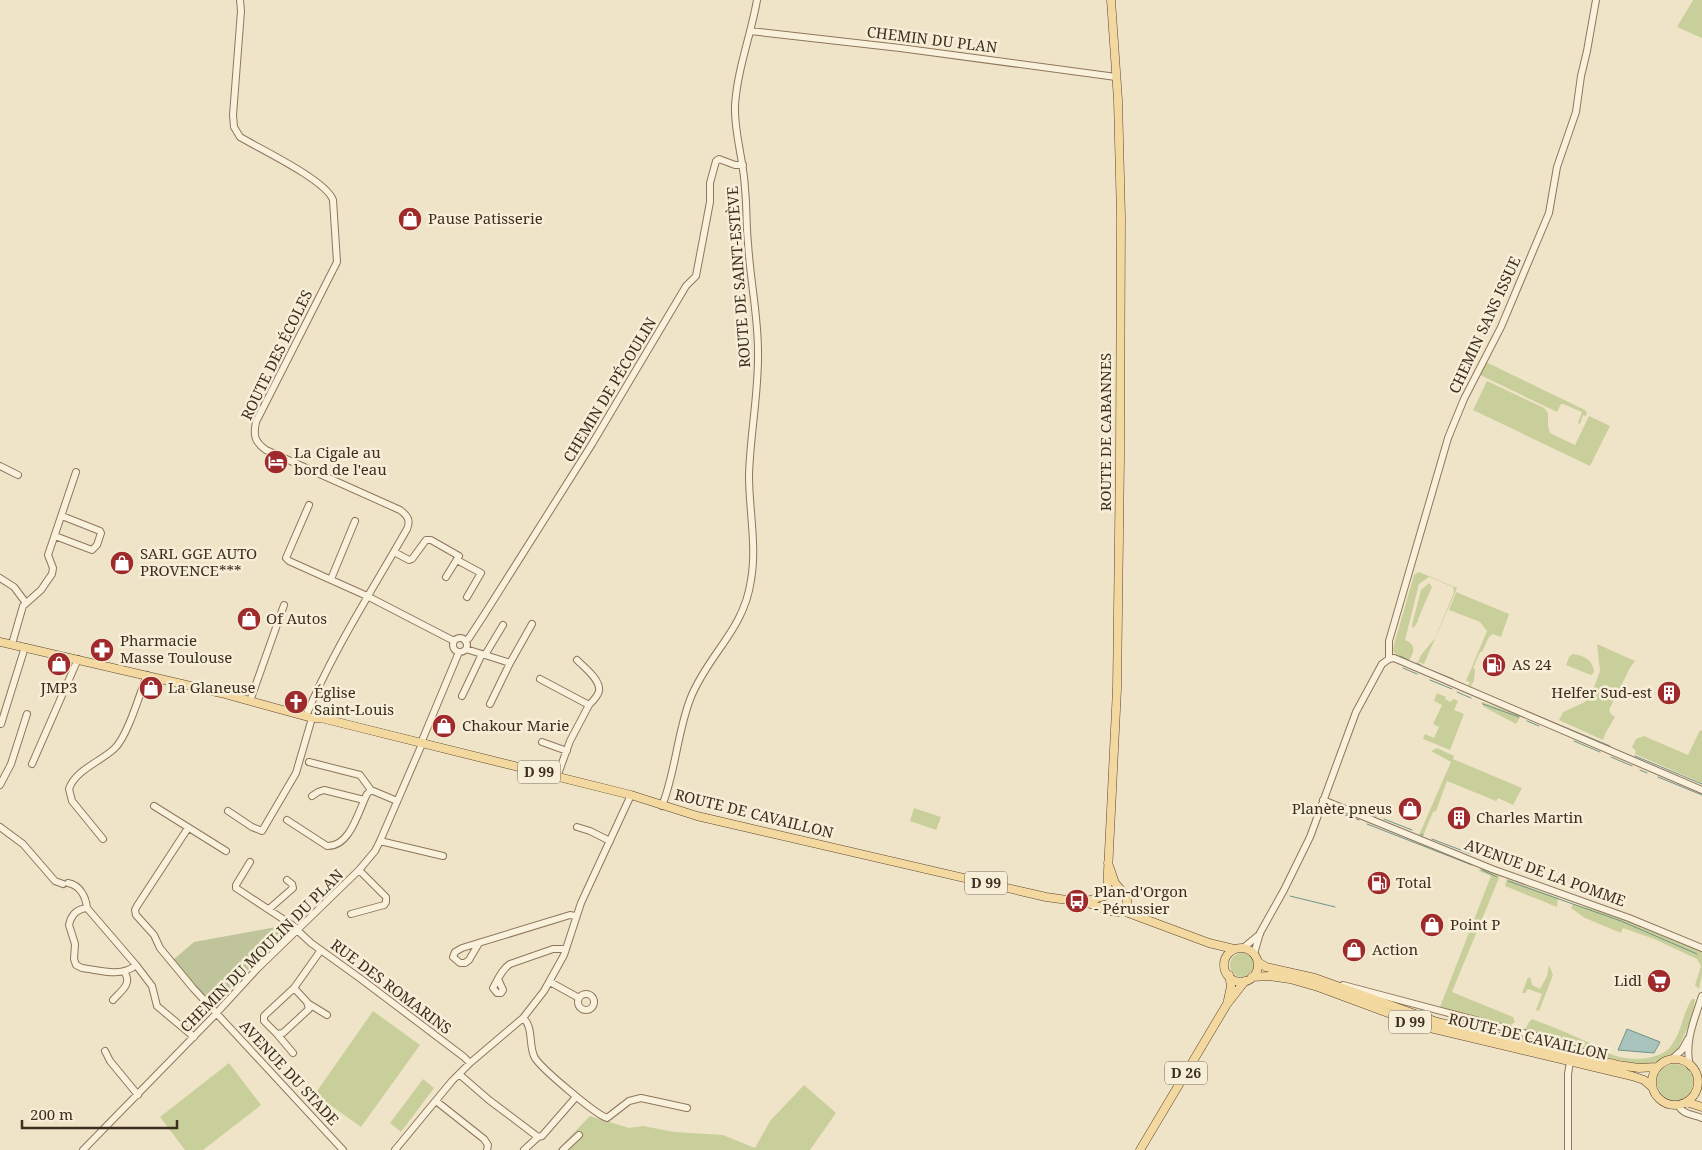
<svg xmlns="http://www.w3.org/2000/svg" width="1702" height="1150" font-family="'Noto Serif',serif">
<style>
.green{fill:#c9cf9b}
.cemetery{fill:#bfc49a}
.water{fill:#a9c4bc;stroke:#6f938a}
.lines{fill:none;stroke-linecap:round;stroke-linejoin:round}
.stream{stroke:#6f938a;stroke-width:1}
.minor-casing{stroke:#8d765c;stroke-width:8}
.major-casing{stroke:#5b4430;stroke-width:9}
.minor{stroke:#faf1dc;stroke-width:6}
.major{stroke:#f3d9a0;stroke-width:8}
.labels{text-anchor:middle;stroke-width:5;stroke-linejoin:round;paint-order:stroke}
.shield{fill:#f7eed8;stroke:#756857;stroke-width:1}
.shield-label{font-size:14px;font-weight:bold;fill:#3d2e20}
.street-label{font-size:15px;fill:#3d2e20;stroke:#f7eed8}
.poi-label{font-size:15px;fill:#3d2e20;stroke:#f7eed8;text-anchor:start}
</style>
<rect width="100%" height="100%" fill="#f0e4c8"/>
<path class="green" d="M1693,0H1702V38L1677,27Z
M1484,361L1585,410L1587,413L1586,416L1583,415L1580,424L1578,423L1582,412L1563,404H1561L1557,412L1478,374Z
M1487,381L1544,408L1548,413V426L1550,433L1575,445L1589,416L1610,426L1590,466L1473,410Z
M1419,572L1457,588L1424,664L1418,662L1421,655L1435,638L1454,592L1453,587L1429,577L1419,584L1405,640C1419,646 1412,654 1408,663L1396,655L1393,650L1394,645L1414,575Z
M1429,583L1432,587L1418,619V621L1413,629L1412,625L1421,590Z
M1456,592L1509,614L1501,637L1493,634L1489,637L1482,652H1480L1473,668L1475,669L1474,681L1470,687H1468L1470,682L1466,681L1487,631L1480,622L1449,610Z
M1597,644L1635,661L1630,668L1609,710L1611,714L1615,717L1605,734L1603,740L1559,720L1563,712L1585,702L1592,690H1593L1600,671Z
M1573,654C1585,656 1593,660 1594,672L1591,675L1566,665L1569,657Z
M1437,693L1446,697L1445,699L1451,702L1453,699L1458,701L1454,710L1464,714L1450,750L1423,739L1425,734L1434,738L1439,727L1433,724L1442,705L1434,701Z
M1482,702L1518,715L1520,717L1516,724L1484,707L1481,703Z
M1700,730L1702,731V783L1635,754L1636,751L1632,747L1636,739L1644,736L1688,755Z
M1437,748L1454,756L1453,759L1522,788L1513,805L1498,798L1496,801L1447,781L1436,811L1433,812L1423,836L1419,835L1451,762L1431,751Z
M914,808L941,817L936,830L910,821Z
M1481,867L1499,876V878L1452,992L1513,1017L1515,1022L1509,1026L1440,1007L1491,876L1479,871Z
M1507,879L1558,898L1557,907L1505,886Z
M1573,904L1618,916L1702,952V975L1699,989L1695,985L1701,966L1697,959L1654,939L1623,928L1621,933L1585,918L1571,908Z
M1230 965a12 12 0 1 1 24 0a12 12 0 1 1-24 0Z
M1549,965L1553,975L1539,1011L1536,1010L1542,994L1528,989L1525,993H1522L1528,977L1531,979L1532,985L1540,989L1547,976Z
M1692,999H1695V1002L1689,1024L1678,1049L1672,1054L1651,1064L1642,1065L1596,1055L1570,1042L1529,1030L1526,1028L1529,1022L1532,1019C1554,1027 1575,1036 1596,1046C1602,1048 1607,1053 1613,1055C1628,1061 1659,1061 1670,1047C1682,1033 1682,1014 1692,999Z
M373,1011L420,1045L361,1127L315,1094Z
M229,1063L261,1105L203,1150H185L160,1117Z
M1657 1082a18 18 0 1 1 36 0a18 18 0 1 1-36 0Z
M423,1079L434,1088L401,1132L390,1123Z
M804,1085L836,1113L810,1150H557L590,1116L629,1128L643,1126L674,1132L723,1135L755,1148L770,1121Z"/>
<path class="cemetery" d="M282,926L284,936L212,1005L173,960L194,942Z"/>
<path class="water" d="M1627,1029L1660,1042L1654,1053L1618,1050Z"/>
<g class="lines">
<path class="stream" d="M1400,656L1408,660
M1417,663L1422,666
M1403,668L1417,674
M1433,671L1453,679
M1430,680L1452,689
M1468,686L1470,687
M1457,692L1471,698
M1483,704L1519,717
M1511,705L1610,746
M1527,721L1539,726
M1574,741L1600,752
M1635,756L1702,784
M1611,757L1632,766
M1640,770L1647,773
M1658,777L1702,795
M1332,810L1359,820
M1359,810L1376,816
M1384,819L1412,830
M1367,824L1472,865
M1421,834L1423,835
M1432,839L1471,854
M1482,870L1497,877
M1508,881L1621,921L1697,954
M1290,896L1335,907"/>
<g class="minor-casing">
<path id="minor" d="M240,0L241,11L233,115L234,127L240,137C260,149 326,180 333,200L337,262L256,422C253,436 255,442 266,450L400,510C407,515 411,520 407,529C373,589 332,652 306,716
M750,31L900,48L1116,77
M0,466L18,475
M309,505L286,558L289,561L367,596L454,641
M55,536L92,550L97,545L101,533L100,531L62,516
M394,552L409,560L412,559L426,540H431L459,556L446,577
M457,560L481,573L467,597
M0,578L14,587L26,603
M331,579L355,521
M453 645a7 7 0 1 1 14 0a7 7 0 1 1-14 0Z
M465,641L469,638L484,615L592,444L686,286L696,276L710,202V183L716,161L719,159L735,165H743
M12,644L23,606L41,590L52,574L53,568L48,555L76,472
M466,649L510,663
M485,655L503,625
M1389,659V641L1448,438L1464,399L1501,327L1549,213L1557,167L1576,112L1581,76L1587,51L1596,0
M1389,659L1394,658L1702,790
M577,660C584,667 601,680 599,691C598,696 593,701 589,705
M540,679L589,705L570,741L557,777
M462,696L482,654
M250,701L284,605
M490,704L510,663L532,624
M1,724L25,647
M542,742L567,751
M421,743L459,652
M309,762L360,775L371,790
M32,764L78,659
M0,785L11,764L27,714
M312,796L318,792L324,790L364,800
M1323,800L1492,869L1629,918L1702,948
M154,806L226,851
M662,806C676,771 677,732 691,697C709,653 744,630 751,580C757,546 749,510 749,476C750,434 759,392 758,351C758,315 750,279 748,243C746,225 747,207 745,189C744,161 734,134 735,106C737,70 751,35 757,0
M228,811L252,827L262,831L296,773L312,718
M287,820L327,846C350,847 358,812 367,794L371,790L397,801
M0,827L23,844L55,881L63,884
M577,827L590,831L610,841
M188,828L137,906L135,910L136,915L154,935L160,948L193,988L343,1150
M103,839L72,801L69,789C75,770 102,761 115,748C128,735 140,693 147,675
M380,841L443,856
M250,862L236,885V888L298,929
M68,883C80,885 86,897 87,908
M269,909L293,888L292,884L287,880
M351,914L384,905L386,902V897L359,870
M297,930L311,943L361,979L464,1057L470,1063
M479,943L469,960L465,963H460L453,957L455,952L462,948L570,915L575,916
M1243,948L1260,934
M1254,954L1260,933L1284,890L1310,837L1356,712L1382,664L1389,659
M136,965L87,908C77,909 71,915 69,925L75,944L74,959L76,965L82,968C99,970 121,978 136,965L152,986L157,1006L194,1037
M498,979L503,990L501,993H497L493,988C498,979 502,969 510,964L553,949H566
M550,982L579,998
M1343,985L1558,1042L1590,1056
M294,988L307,1002L309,1009L283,1033L277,1034L264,1021V1016L294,988L321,950
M578 1002a8 8 0 1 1 16 0a8 8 0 1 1-16 0Z
M113,1000C121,991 132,984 125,973
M309,1004L327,1015
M523,1018C534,1027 528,1046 535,1058C542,1069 595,1114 607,1118L629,1101L641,1098L687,1108
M277,1034L293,1053
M105,1051L110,1061L138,1095
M1672,1059L1682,1050L1688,1039
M1690,1066C1684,1042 1695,1018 1702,996
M459,1074L489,1100L538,1137L542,1136L576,1097
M436,1101L484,1139L488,1145L487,1150
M1678,1105C1683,1115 1693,1114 1702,1118
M83,1150L212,1018L257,969L359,870L375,851L380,841L422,744
M395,1150L452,1081L470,1063L523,1018L544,991L564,955L581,903L631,795
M524,1150L538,1137
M563,1150L579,1135
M1568,1150V1074L1570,1062"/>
</g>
<g class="major-casing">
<path id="major" d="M0,642L221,693L312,718H321L631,795L697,816L1046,897C1059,899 1071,900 1083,902C1095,904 1109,913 1119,912L1127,906V897L1115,883L1108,863
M1107,892L1117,689L1120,459L1121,217L1118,100L1111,0
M1086,901L1105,896
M1123,911L1209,943L1234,949
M1224 965a17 17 0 1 1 34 0a17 17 0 1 1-34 0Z
M1258,962L1266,967L1315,978L1437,1022L1618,1065L1639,1068L1657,1067
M1252,977L1269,976L1290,979L1318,987L1426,1027L1632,1076L1644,1080L1652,1087
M1228,1000L1231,986L1229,975
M1652 1082a23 23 0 1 1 46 0a23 23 0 1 1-46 0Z
M1686,1102L1702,1107
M1140,1150L1227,1004L1245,981"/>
</g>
<use href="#minor" class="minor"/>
<use href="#major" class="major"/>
</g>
<defs>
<g id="shop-disc" transform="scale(1.25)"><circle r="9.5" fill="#9e2a2b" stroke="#f7eed8"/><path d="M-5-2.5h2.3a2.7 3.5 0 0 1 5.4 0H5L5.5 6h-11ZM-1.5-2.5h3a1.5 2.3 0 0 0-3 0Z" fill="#fff"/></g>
<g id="hotel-disc" transform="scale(1.25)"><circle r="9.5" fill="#9e2a2b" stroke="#f7eed8"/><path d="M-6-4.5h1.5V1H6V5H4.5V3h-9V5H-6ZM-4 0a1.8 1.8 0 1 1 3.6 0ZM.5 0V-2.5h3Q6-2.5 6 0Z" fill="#fff"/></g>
<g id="pharmacy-disc" transform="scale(1.25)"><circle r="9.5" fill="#9e2a2b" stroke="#f7eed8"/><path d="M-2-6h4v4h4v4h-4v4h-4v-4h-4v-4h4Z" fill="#fff"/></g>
<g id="fuel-disc" transform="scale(1.25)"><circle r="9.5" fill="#9e2a2b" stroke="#f7eed8"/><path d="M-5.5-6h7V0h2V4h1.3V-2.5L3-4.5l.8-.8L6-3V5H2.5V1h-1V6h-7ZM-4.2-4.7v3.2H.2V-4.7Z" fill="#fff"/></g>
<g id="building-disc" transform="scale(1.25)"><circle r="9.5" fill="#9e2a2b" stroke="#f7eed8"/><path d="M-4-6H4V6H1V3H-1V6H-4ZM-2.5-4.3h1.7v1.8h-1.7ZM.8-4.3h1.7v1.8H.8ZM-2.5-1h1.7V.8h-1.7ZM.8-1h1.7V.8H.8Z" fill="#fff"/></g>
<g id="church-disc" transform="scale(1.25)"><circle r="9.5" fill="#9e2a2b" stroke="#f7eed8"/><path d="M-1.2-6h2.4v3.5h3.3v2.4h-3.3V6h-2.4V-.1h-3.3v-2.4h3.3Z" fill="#fff"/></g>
<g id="bus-disc" transform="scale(1.25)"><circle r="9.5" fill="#9e2a2b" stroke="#f7eed8"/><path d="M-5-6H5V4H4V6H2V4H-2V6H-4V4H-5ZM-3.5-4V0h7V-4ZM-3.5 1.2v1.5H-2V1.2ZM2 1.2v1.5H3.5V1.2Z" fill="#fff"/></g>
<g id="supermarket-disc" transform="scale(1.25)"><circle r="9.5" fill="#9e2a2b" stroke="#f7eed8"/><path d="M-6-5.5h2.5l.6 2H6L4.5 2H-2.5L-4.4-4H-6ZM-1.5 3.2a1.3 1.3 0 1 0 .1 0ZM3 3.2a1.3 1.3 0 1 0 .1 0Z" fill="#fff"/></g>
</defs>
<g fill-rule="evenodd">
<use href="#shop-disc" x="410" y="219"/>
<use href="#hotel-disc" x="276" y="462"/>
<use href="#shop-disc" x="122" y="563"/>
<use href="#shop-disc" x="249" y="619"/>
<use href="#pharmacy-disc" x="102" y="650"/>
<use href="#shop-disc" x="59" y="664"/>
<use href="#fuel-disc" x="1494" y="665"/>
<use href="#shop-disc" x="151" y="688"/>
<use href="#building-disc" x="1669" y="693"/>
<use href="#church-disc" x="296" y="702"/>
<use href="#shop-disc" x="444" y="726"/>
<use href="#shop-disc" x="1410" y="809"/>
<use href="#building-disc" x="1459" y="818"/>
<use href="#fuel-disc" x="1379" y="883"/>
<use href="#bus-disc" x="1077" y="901"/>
<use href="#shop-disc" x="1432" y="925"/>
<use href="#shop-disc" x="1354" y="950"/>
<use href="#supermarket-disc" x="1659" y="981"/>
</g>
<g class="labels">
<g class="shield">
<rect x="518" y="760.5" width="42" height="23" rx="4"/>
<rect x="965" y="871.5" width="42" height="23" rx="4"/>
<rect x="1389" y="1010.5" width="42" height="23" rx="4"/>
<rect x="1165" y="1061.5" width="42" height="23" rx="4"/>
</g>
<g class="shield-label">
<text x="539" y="777">D 99</text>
<text x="986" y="888">D 99</text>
<text x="1410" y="1027">D 99</text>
<text x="1186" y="1078">D 26</text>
</g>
<g class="street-label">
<text transform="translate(932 40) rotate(7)" y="5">CHEMIN DU PLAN</text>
<text transform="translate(739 277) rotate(-94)" y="5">ROUTE DE SAINT-ESTÈVE</text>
<text transform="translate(1485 325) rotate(-65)" y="5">CHEMIN SANS ISSUE</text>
<text transform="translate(277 355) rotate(-64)" y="5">ROUTE DES ÉCOLES</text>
<text transform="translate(610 390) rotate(-59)" y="5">CHEMIN DE PÉCOULIN</text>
<text transform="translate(1106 432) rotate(-90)" y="5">ROUTE DE CABANNES</text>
<text transform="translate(754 814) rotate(14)" y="5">ROUTE DE CAVAILLON</text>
<text transform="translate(1545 873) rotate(20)" y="5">AVENUE DE LA POMME</text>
<text transform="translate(262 951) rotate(-45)" y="5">CHEMIN DU MOULIN DU PLAN</text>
<text transform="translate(391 987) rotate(37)" y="5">RUE DES ROMARINS</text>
<text transform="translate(1528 1037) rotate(13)" y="5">ROUTE DE CAVAILLON</text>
<text transform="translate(289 1073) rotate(47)" y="5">AVENUE DU STADE</text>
</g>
<g class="poi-label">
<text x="428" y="224">Pause Patisserie</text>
<text x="294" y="458">La Cigale au<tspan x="294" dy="17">bord de l'eau</tspan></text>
<text x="140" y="559">SARL GGE AUTO<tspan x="140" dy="17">PROVENCE***</tspan></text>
<text x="266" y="624">Of Autos</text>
<text x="120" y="646">Pharmacie<tspan x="120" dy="17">Masse Toulouse</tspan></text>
<text x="1512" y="670">AS 24</text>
<text x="59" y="693" text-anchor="middle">JMP3</text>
<text x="168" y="693">La Glaneuse</text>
<text x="314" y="698">Église<tspan x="314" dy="17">Saint-Louis</tspan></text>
<text x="1652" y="698" text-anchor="end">Helfer Sud-est</text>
<text x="462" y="731">Chakour Marie</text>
<text x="1392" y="814" text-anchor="end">Planète pneus</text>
<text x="1476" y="823">Charles Martin</text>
<text x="1396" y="888">Total</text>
<text x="1094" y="897">Plan-d'Orgon<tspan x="1094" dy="17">- Pérussier</tspan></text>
<text x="1450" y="930">Point P</text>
<text x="1372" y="955">Action</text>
<text x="1642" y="986" text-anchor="end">Lidl</text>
</g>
</g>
<path d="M22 1120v8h155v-8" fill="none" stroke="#3d2e20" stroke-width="2.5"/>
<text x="30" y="1120" font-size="15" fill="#3d2e20" stroke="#f7eed8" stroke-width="4" paint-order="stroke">200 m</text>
</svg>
